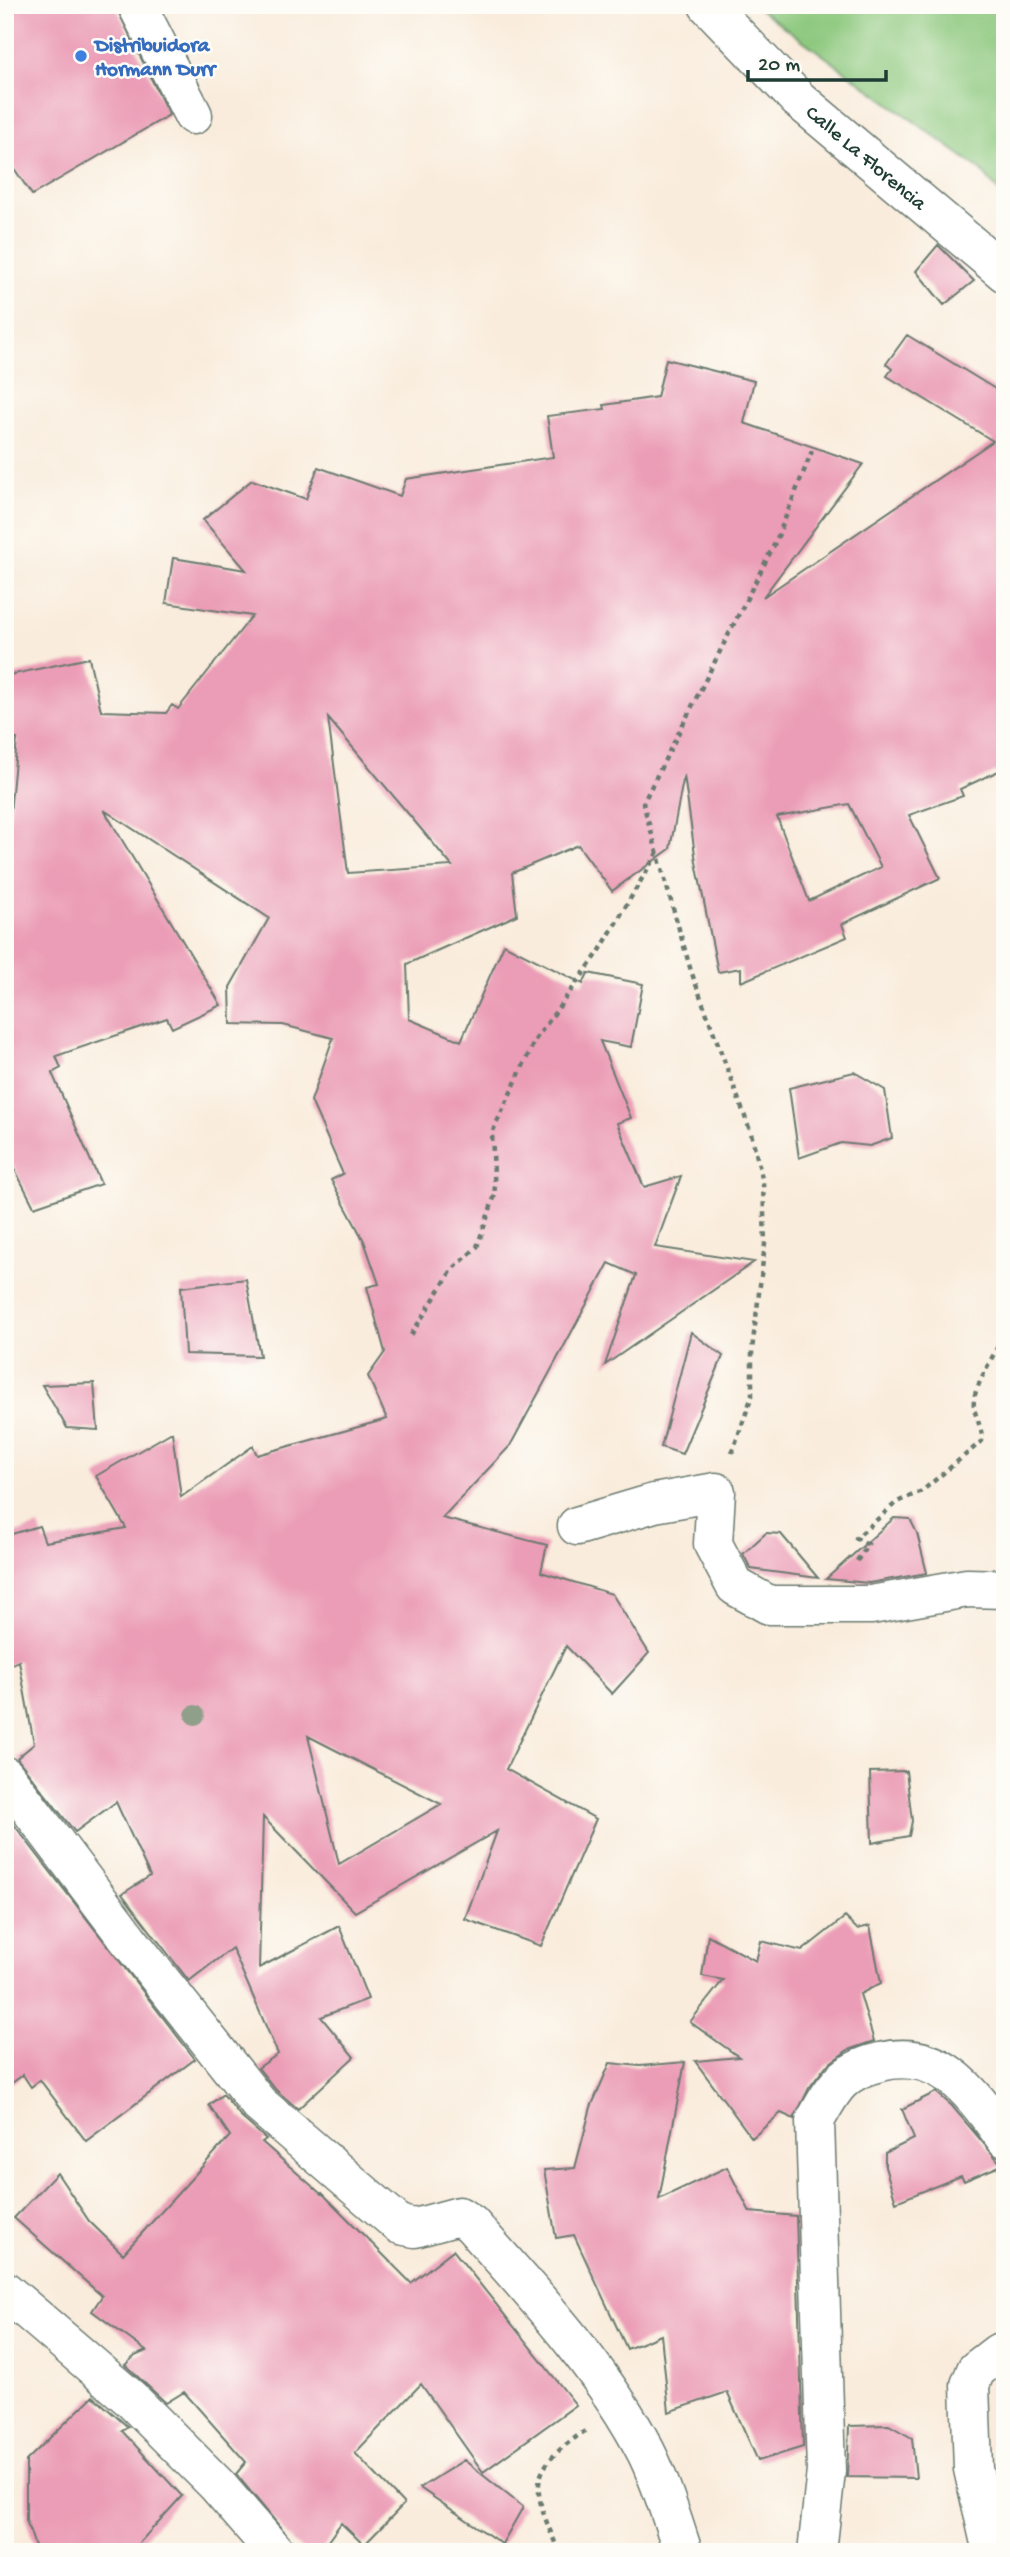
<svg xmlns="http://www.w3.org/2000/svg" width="1010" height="2557" font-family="'Gochi Hand',sans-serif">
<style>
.green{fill:#8cc87d;stroke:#568258;stroke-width:2}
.building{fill:#eb9cb6;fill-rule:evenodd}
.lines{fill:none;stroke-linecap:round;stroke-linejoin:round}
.street-casing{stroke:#6b7a6f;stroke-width:41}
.path{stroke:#6b7a6f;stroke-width:4.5;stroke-dasharray:5 5;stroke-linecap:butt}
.street{stroke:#fff;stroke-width:38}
.tree{fill:#909f8a}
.shop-dot{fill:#3f7fe0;stroke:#fdfcf7;stroke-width:2.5}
.labels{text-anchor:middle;stroke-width:5;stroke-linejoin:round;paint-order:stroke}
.shop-label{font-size:21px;font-weight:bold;fill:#366cbe;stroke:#fdfcf7;text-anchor:start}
.street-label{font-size:21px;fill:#1f3d34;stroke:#fdfcf7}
</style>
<rect width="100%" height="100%" fill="#fdfcf7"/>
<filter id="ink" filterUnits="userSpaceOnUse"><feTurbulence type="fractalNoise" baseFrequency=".0143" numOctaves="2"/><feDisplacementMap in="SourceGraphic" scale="14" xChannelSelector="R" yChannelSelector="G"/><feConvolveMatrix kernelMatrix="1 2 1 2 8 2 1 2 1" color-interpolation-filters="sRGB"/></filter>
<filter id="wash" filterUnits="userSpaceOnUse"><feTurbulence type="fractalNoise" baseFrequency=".00686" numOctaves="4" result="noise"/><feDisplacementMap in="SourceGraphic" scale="28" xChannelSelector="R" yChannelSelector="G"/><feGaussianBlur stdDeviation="1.57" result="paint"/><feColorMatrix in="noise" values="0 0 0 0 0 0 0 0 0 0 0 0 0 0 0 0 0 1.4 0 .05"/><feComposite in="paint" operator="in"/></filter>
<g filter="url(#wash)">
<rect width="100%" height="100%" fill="#f9ecdc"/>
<path class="green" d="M754,5H1005V199L981,170Z"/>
<g id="blocks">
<path class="building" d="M5,5H115L169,115L32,195L5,155Z
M938,245L974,281L944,305L916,271Z
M907,335L1005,395V768L960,789L963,796L909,815L940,878L842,924L847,937L741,982V968L718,972L696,862L684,775L670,849L612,891L578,845L512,873L517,915L407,964L409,1019L461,1041L504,944L583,984L588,973L643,984L631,1047L600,1041L631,1118L617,1123L644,1187L681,1176L655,1247L754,1262L605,1365L636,1275L609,1263L510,1446L442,1518L547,1545L541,1572L612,1594L649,1653L612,1694L566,1646L506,1769L596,1819L541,1946L465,1919L497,1831L355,1912L263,1817L259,1968L339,1926L368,1999L321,2017L354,2057L298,2109L275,2089L258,2068L278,2054L232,1948L189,1981L122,1894L150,1876L116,1802L75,1832L17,1758L34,1744L19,1661L5,1667V1536L39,1526L45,1542L126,1528L96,1476L172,1432L181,1497L253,1446L257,1455L387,1419L368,1376L385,1352L367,1287L379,1284L364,1241L331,1180L343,1174L311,1101L333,1038L283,1025L231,1024L230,987L269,918L104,810L221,1005L172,1028L167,1018L56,1056L61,1068L52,1073L101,1184L34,1207L5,1150V866L17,739H5V676L89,658L101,711L166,713L172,705L178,709L252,616L166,603L173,558L246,570L203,520L252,480L306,499L318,467L400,496L406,479L553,457L547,416L605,409L604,405L657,397L666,359L754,381L744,423L863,464L763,597L993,441L887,376L892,369L886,364ZM328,718L452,866L348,873ZM849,804L881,867L809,901L777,817ZM308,1736L441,1804L339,1864Z
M854,1072L885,1090L892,1138L870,1146L841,1143L799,1158L789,1088Z
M246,1279L260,1356L185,1354L181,1287Z
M691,1332L723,1356L682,1454L661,1447Z
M94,1383L98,1430L67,1428L42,1385Z
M894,1518L910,1519L917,1533L927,1573L869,1583L826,1579Z
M766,1533L781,1534L818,1578L751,1569L743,1554Z
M906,1771L912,1821L909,1836L872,1843L870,1772Z
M5,1813L195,2059L86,2141L40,2080L31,2087L23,2075L5,2088Z
M845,1917L857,1929L870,1926L881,1983L860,1994L874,2041L848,2050L826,2066L809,2088L794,2119L781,2113L752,2138L695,2061L739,2057L690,2022L723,1980L702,1976L708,1935L756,1961L761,1941L802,1951Z
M685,2062L659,2199L727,2167L750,2212L796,2216L803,2447L758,2461L727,2392L669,2412L661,2335L627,2349L574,2235L556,2238L544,2170L575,2168L591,2107L610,2063L640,2066Z
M936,2092L952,2106L1002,2165L964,2181L961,2176L896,2202L885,2167V2153L914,2139L902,2109Z
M223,2094L242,2118L266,2139L262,2142L321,2194L322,2193L411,2283L453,2250L576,2405L483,2472L421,2384L355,2453L404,2504L364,2545L341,2523L320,2552H306L295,2545L236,2474L246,2462L184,2392L166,2403L125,2365L135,2356L146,2351L92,2311L102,2296L14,2218L57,2173L89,2221L123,2254L230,2136L209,2105Z
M93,2396L128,2427L122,2431L182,2496L131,2552H37L26,2520V2461Z
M889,2425L912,2438L916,2478L847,2477L849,2426Z
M464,2460L523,2507L502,2544L420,2488Z"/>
</g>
</g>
<g filter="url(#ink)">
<use href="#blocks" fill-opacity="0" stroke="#6b7a6f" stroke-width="2"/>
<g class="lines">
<g class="street-casing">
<g id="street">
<path d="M137,5L193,115"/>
<path id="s1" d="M708,5L798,99L1005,273"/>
<path d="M577,1526L654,1503L716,1492L713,1544L735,1586L769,1605H871L967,1588L1005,1589"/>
<path d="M5,1776L128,1939L259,2104L400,2225L415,2228L459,2216L471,2224C534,2295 602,2367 646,2452C661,2482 672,2519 683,2552"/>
<path d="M5,2291L131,2399L217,2485L275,2552"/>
<path d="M817,2552L826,2471L815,2121C833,2088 842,2071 880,2062C942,2047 972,2093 1005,2138"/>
<path d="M992,2552L973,2469L970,2385L976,2370L998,2353L1005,2355"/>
</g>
</g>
<path class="path" d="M411,1335L452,1270L477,1247L495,1195L492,1133L535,1040L599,952L657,853
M732,1453L752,1396V1350L765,1244L763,1182L751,1133L691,971L643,803L776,541L812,451
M857,1561L868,1544L856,1538L897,1502L922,1491L982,1441C983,1426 972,1414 974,1399C976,1384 998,1348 1005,1332
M559,2552C533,2490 523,2472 585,2431"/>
<use href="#street" class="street"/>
</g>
<circle class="tree" cx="195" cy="1715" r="10"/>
</g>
<circle class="shop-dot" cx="81" cy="56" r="7"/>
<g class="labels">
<g class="shop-label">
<text x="95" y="51">Distribuidora<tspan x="95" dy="24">Hormann Durr</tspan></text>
</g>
<g class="street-label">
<text dy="7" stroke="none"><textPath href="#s1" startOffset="220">Calle La Florencia</textPath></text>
</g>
</g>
<rect width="1010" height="2557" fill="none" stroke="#fdfcf7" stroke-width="28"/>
<path d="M748 70v10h138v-10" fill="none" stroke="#1f3d34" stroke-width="3.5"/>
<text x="758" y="70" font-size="21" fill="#1f3d34" stroke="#fdfcf7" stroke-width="5" paint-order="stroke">20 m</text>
</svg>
